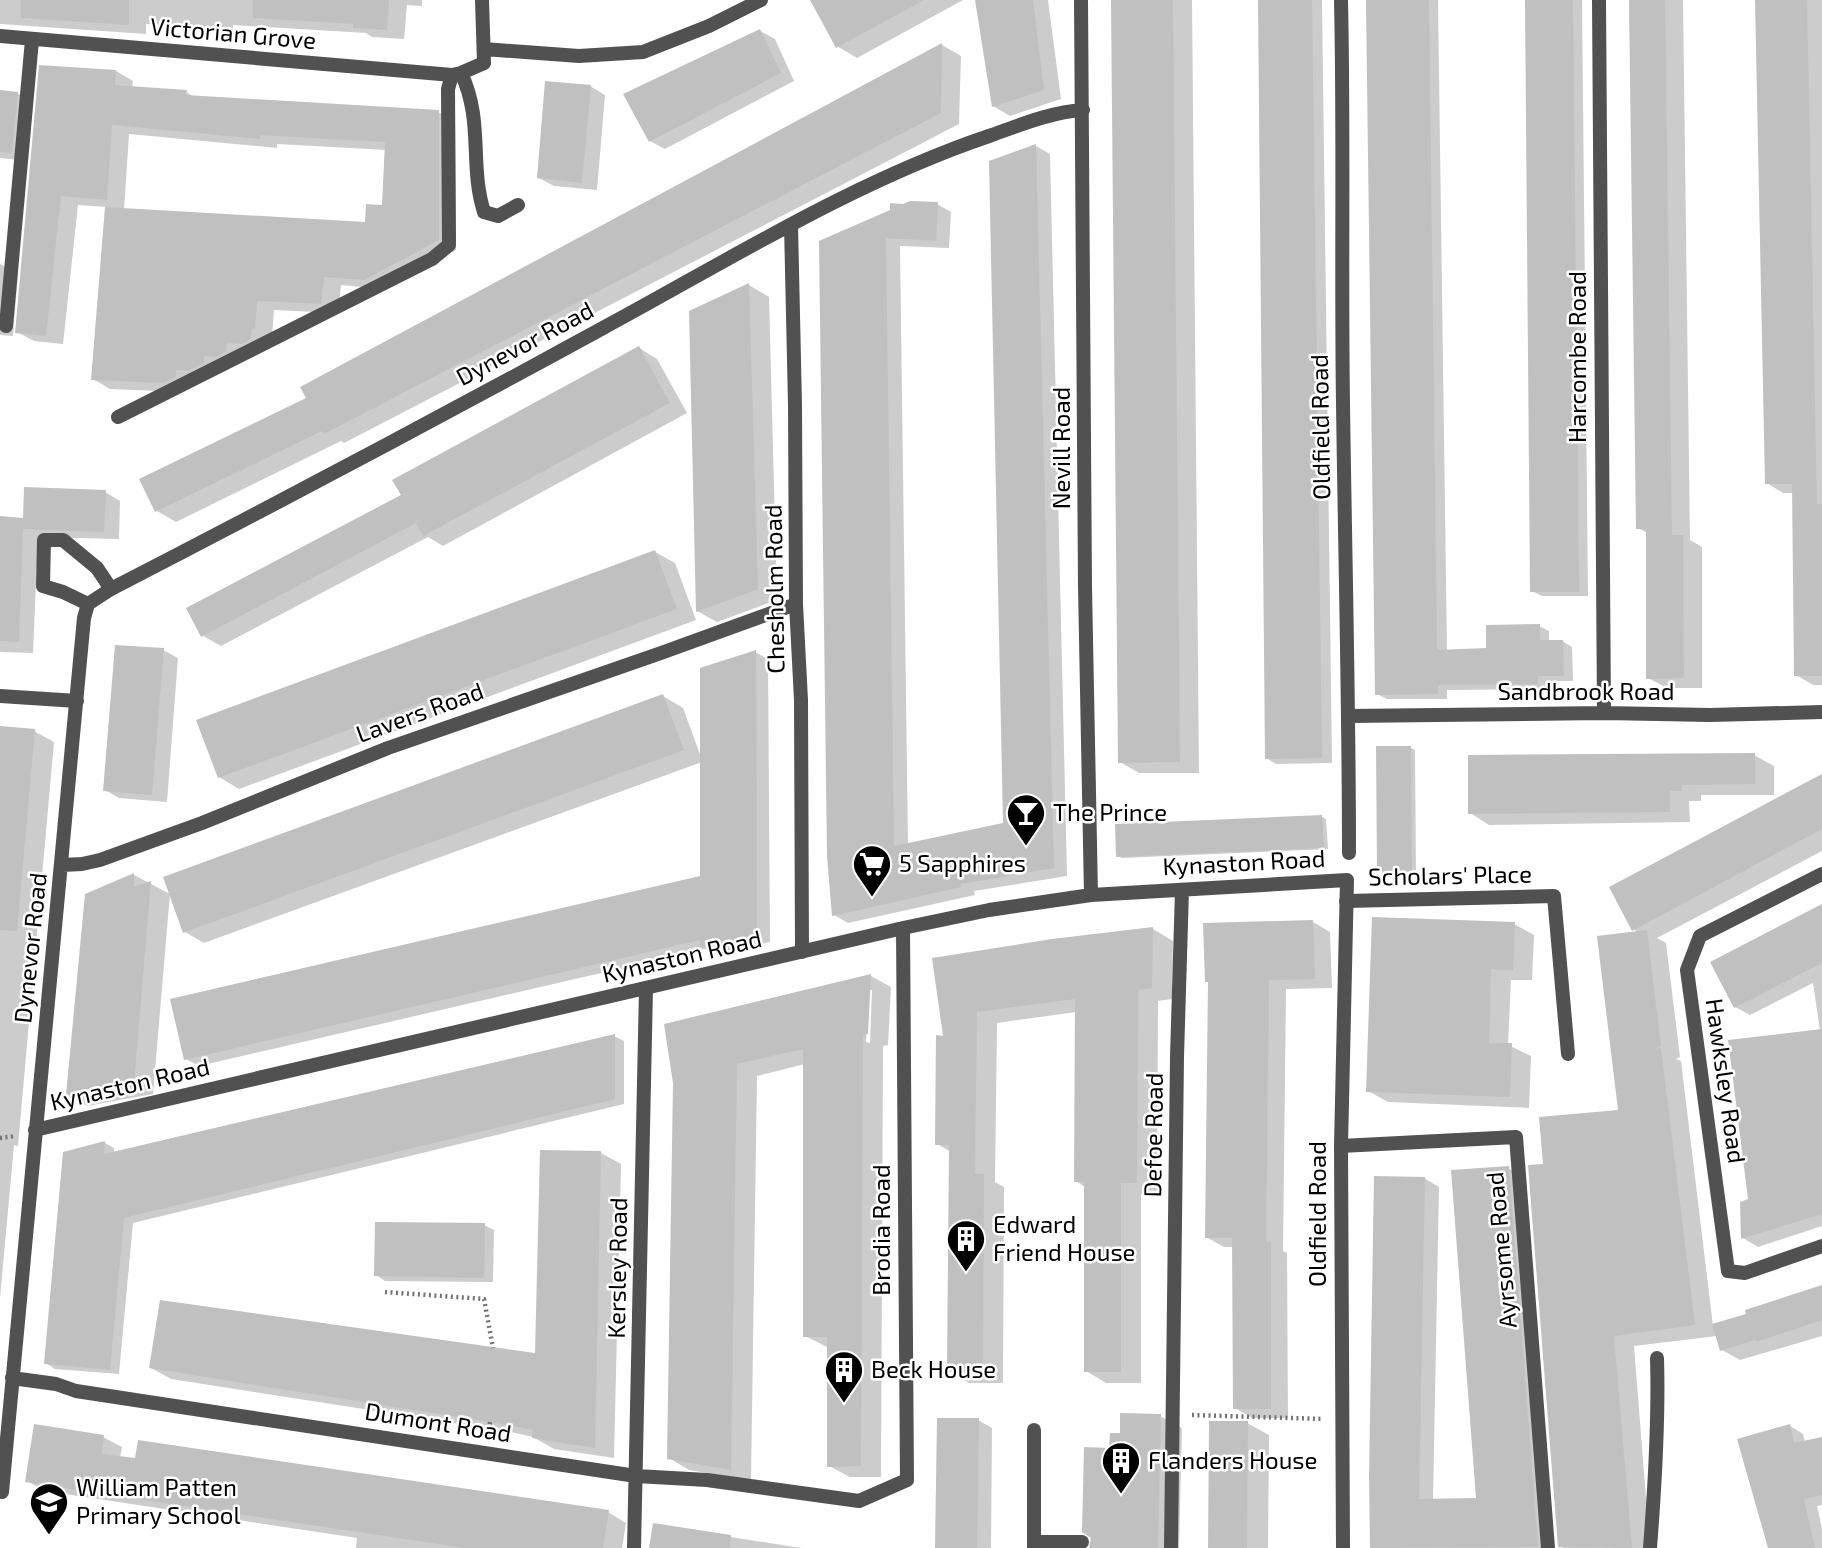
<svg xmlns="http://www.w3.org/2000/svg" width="1822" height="1548" font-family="'Exo 2',sans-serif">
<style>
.shadow{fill:#0003;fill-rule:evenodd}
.building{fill:#c0c0c0}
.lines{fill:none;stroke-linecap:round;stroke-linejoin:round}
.path{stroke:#737373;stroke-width:4.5;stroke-dasharray:2 3.5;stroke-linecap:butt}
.service{stroke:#515151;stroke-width:14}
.minor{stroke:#515151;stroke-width:14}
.labels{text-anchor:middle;stroke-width:5;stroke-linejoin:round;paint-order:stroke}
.street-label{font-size:24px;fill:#000;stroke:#fff}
.poi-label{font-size:24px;fill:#000;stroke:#fff;text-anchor:start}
</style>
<rect width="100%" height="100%" fill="#fff"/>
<path class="shadow" d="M0,0H422V6L407,5L404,39L372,37L366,33L233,25V30L146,24V34L0,24Z
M814,0H963L857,58L837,46Z
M977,0H1048L1061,99L1010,116L993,106Z
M1113,0H1192L1199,773H1139L1120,762Z
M1259,0H1322L1332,763L1276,764L1266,758Z
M1368,0H1438L1447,652L1488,650L1539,626L1549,631V642L1562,641L1572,647L1573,681H1547V689L1447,690V699H1387L1377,694Z
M1526,0H1582L1588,596H1542L1532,591Z
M1631,0H1683L1690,540L1702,547V688H1667L1648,678L1647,533L1638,528Z
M1757,0H1822V685H1813L1796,675L1794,493H1783L1767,483Z
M760,31L775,39L794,81L665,149L650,141Z
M942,45L961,56L959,124L344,443L341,441L176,522L157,511L308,399L302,388Z
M41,67L116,71L133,81L132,88L186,92L196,98L438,112L455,121L456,250L382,289L341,285L338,313L274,310L272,337L181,392L110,389L93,379L107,207L78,205L63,344L34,341L17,332ZM129,134L277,148V144L387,150L384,207L366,224L124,210Z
M590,86L605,95L597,190L554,186L539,178Z
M0,91L17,93L33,103L28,161L0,158Z
M1036,146L1050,154L1067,876L974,891L975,895L848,923L834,915L821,242L937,204L951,212L949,248L900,246L908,845L1005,825L991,163Z
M0,264L18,273L13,336L0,335Z
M749,285L769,297L777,600L717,622L697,611L691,312Z
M639,348L657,359L687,413L443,546L428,537L221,646L203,636L403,495Z
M105,492L120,501L119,539L38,537L33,653L0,652V518L25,520Z
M655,552L675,563L696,620L239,789L219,777Z
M163,650L178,658L167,802L119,798L105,790Z
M755,652L768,659L770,942L715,954L705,949L199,1066L186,1059L702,878V762L204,943L185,932L663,696L683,708L701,757Z
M0,728L34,731L54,742L18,1146L14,1145L0,1298Z
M1411,748L1415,750L1416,872L1383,873L1378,870Z
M1754,755L1774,766V795H1701V801H1689L1690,822L1489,825L1470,813Z
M1822,776V851L1657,938L1666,943L1680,1057L1676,1059L1681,1061L1713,1326L1748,1315L1822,1287V1336L1740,1360L1722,1350L1717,1336L1634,1346L1650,1548H1563L1559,1546L1545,1165L1620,1112L1639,933L1633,929Z
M1322,817L1326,819L1328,849L1122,858L1118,856Z
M134,875L170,894L153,1094L87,1106L68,1095L86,895Z
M1822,906V1226L1758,1247L1743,1238L1750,1201L1820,1031L1813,983L1750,1015L1735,1007Z
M1313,922L1330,932L1332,988L1286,989L1283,1251L1287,1253L1288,1418H1252L1235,1408L1234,1247H1224L1206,1237L1209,983Z
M1514,924L1534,935L1532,980H1511L1508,1045L1531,1056L1529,1108L1388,1102L1368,1091Z
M1153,929L1173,941L1172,999L1158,1001L1157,1194H1141V1383H1106L1086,1371L1085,1187L1076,1181V1012L997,1023L995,1182L1004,1187L1003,1383H969L949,1371L951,1152L937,1144L945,1037L934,960Z
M871,976L891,987L888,1045L883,1046L881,1477H850L829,1466V1348L805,1336V1064L757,1076L751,1480L689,1470L669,1458L675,1083L666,1025ZM869,990H872L870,1043L866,1042Z
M614,1036L624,1041V1104L133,1223L119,1374L55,1369L46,1363L65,1153L105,1143L114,1148V1154Z
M542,1151L601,1153L621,1164L614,1458L554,1449L533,1437L511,1432L171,1379L151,1368L536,1355Z
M1508,1168L1523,1177L1552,1548H1372L1424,1178L1439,1187L1433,1500H1478Z
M484,1225L494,1230L493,1282L385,1281L376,1275Z
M1160,1416L1182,1428L1179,1548H1090L1111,1449L1122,1435Z
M978,1420L992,1428L991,1548H937Z
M1247,1423L1269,1435L1268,1548H1210Z
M1790,1426L1803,1434L1805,1442L1822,1439V1505L1817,1506L1822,1529V1548H1769Z
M103,1437L122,1447L120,1458L608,1512L626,1523L622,1548H356L357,1538L45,1491L27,1481Z
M655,1525L801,1548H651Z"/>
<path class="building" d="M21,0H129V25L21,18Z
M253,0H389L387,30L353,28V24L253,18Z
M810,0H924L836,48Z
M975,0H1033L1044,90L992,107Z
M1111,0H1173L1180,762L1118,763Z
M1258,0H1312L1322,758L1265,759Z
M1366,0H1429L1437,650L1486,648V625L1540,624V640H1563L1564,676H1538V684L1438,685V694L1375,695Z
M1525,0H1573L1579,592H1530Z
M1629,0H1665L1672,535H1683L1684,678L1646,679V529H1636Z
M1755,0H1807L1817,504H1822V676H1794L1792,484H1765Z
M760,29L781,73L649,142L623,94Z
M942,43L941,113L324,434L322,431L155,512L139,479L306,398L300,387Z
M39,65L116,70L115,85L187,90L186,95L439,110V240L364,280L324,277L321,304L257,301L255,329L252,328L251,339L242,344L227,343L226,352L216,357L204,356V363L189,371L176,370V377L163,383L91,380L105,207L365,222L366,204L382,205L385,142L260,135V139L112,125L107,200L61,196L46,336L15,333Z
M545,81L591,85L582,183L537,178Z
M0,90L18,92L12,153L0,152Z
M1036,144L1054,868L961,884V887L832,916L827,856L819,241L890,210V203L903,204L910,201L938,202L936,241L886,238L894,846L1003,823L989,161Z
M749,283L758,589L696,612L689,311Z
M639,346L670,403L423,536L416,523L201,637L186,608L401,495L392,480Z
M24,487L106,490L104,532L23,529L19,642L0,641V516L23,518Z
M655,550L677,609L218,778L196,720Z
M115,645L164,648L152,795L103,791Z
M756,650L757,936L700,948V940L184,1060L170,999L700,876V668Z
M663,694L684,750L183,933L163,877Z
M0,726L35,729L17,931L0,930Z
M1376,746H1411L1412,871H1377Z
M1755,753V784L1682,785V791H1670V812L1468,814V755Z
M1822,774V829L1632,931L1609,887Z
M1322,815L1324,848L1116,857L1115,824Z
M134,873V887L151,881L134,1083L66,1095L85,894Z
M1822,904V963L1734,1008L1710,962Z
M1372,917L1515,922L1513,970L1491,969L1489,1043H1512L1510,1097L1366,1092Z
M1313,920L1315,979L1269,980L1266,1242H1271V1409H1233L1232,1238H1205L1208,982H1205L1203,923Z
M1153,927L1152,988L1138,990L1137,1183H1121V1372H1084V1182H1074L1075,999L977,1012L975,1174H984L983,1372H947L949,1145H935L936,1035L943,1036L932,958L1052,939Z
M1647,930L1661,1046L1654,1049L1661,1048L1695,1325L1614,1336L1632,1548L1558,1547L1528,1165L1543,1164L1539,1117L1618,1110L1597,936Z
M871,974L868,1034L863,1035L861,1466L827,1467V1337H803V1049L737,1064L731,1470L667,1459L673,1083L664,1024Z
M1822,1029V1214L1741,1239L1740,1202L1748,1199L1728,1040Z
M615,1034V1099L124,1218L110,1370L44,1364L63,1152L105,1141L104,1154Z
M540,1150L601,1151L595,1448L532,1438L533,1430L490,1422L149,1368L160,1300L535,1353Z
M1509,1166L1538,1547L1370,1548L1369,1477L1374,1176L1425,1177L1419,1499L1476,1498L1451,1170Z
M375,1222L485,1223L484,1278L374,1276Z
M1822,1285V1320L1756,1342L1755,1340L1720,1351L1712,1324L1746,1314L1745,1310Z
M1120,1413L1161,1414L1158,1548H1089L1091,1538L1082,1532L1084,1447L1109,1448L1110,1433H1120Z
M937,1418H979L977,1548H935Z
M1209,1421H1248L1247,1548H1208Z
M34,1424L104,1435L102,1454L135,1458L138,1440L609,1510L603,1548H465L25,1482Z
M1790,1424L1794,1443L1822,1437V1495L1804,1499L1815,1548H1768L1737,1439Z
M653,1523L731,1535L730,1548H649Z"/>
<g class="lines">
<path class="path" d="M0,1138L16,1136
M385,1292L484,1299L493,1348
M1192,1415L1323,1419
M488,1435L490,1422"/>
<path class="service" d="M118,417L432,259L449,245L448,89L452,75
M88,604L63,592L43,586L44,540H63L97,568L111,589
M1346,901L1554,896L1568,1054
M1034,1542H1082
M1034,1548V1430
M1650,1548C1655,1484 1659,1422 1657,1358"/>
<path class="minor" d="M1081,0L1085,587L1091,895
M1341,0C1344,134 1341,269 1343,403C1345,553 1349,703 1349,853
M1599,0L1604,713
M0,36L452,75L461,73L484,63L482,0
M484,49L579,56L643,52L709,26L761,0
M461,73C484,121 469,165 484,212L498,216L518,205
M791,225L795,405L796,604L801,700L802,952
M6,326L32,40
M0,696L77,701
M1349,716L1604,713L1710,715L1822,712
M62,865L82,864L100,860L202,823L388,748L661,653L796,604
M1822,874L1700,936L1687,970L1728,1271L1745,1273L1822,1246
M35,1130L903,928L989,910L1091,895L1347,880L1341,1146L1343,1548
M1341,1146L1516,1137L1548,1548
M12,1378L56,1384L76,1391L636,1476L707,1480L859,1501L907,1480L903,928
M2,1492L84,618L88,604L111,589C276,504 440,417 603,328C729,260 853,182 989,136C1020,125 1051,112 1083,110
M634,1548L646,989
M1171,1548L1177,1057L1182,890"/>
</g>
<defs>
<g id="bar-pin" transform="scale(2.0125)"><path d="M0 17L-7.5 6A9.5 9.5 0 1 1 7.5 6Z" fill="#000" stroke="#fff"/><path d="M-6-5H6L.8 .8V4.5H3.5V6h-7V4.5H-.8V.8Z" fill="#fff"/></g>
<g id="supermarket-pin" transform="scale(2.0125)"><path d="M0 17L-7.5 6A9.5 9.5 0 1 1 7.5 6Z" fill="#000" stroke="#fff"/><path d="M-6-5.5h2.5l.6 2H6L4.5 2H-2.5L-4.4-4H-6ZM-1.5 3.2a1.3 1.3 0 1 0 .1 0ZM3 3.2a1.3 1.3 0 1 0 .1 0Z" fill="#fff"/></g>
<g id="building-pin" transform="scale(2.0125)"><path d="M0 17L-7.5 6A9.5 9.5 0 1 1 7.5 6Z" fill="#000" stroke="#fff"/><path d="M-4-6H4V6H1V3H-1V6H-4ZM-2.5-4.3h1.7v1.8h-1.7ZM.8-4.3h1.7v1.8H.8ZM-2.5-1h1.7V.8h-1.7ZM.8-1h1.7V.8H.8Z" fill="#fff"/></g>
<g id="school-pin" transform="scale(2.0125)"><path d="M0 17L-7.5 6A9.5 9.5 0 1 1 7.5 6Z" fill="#000" stroke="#fff"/><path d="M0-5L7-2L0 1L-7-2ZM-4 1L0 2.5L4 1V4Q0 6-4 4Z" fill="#fff"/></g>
</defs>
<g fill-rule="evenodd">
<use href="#bar-pin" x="1026" y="813"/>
<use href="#supermarket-pin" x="872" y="864"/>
<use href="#building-pin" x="966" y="1239"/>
<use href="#building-pin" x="844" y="1370"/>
<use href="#building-pin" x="1121" y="1461"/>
<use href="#school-pin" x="49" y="1502"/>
</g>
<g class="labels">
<g class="street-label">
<text transform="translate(233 34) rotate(5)" y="8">Victorian Grove</text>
<text transform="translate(525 344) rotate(-28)" y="8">Dynevor Road</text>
<text transform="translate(1578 357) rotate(-90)" y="8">Harcombe Road</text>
<text transform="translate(1321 427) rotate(-91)" y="8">Oldfield Road</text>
<text transform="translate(1062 448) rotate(-90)" y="8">Nevill Road</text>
<text transform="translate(775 589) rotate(-91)" y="8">Chesholm Road</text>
<text x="1586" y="700">Sandbrook Road</text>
<text transform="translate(420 713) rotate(-20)" y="8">Lavers Road</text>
<text transform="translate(1244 863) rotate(-3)" y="8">Kynaston Road</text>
<text transform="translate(1450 876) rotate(-1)" y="8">Scholars' Place</text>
<text transform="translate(31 948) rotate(-84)" y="8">Dynevor Road</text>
<text transform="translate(682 957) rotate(-13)" y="8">Kynaston Road</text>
<text transform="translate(1725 1081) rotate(82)" y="8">Hawksley Road</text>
<text transform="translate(130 1085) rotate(-13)" y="8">Kynaston Road</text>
<text transform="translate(1154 1135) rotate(-89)" y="8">Defoe Road</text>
<text transform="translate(1318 1214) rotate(-90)" y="8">Oldfield Road</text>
<text transform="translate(882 1230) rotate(-90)" y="8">Brodia Road</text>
<text transform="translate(1502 1250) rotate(-95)" y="8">Ayrsome Road</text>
<text transform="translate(618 1268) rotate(-89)" y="8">Kersley Road</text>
<text transform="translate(438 1423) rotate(9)" y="8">Dumont Road</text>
</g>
<g class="poi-label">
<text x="1053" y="821">The Prince</text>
<text x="899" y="872">5 Sapphires</text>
<text x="993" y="1233">Edward<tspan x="993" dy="28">Friend House</tspan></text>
<text x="871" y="1378">Beck House</text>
<text x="1148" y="1469">Flanders House</text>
<text x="76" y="1496">William Patten<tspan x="76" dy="28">Primary School</tspan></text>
</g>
</g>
</svg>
